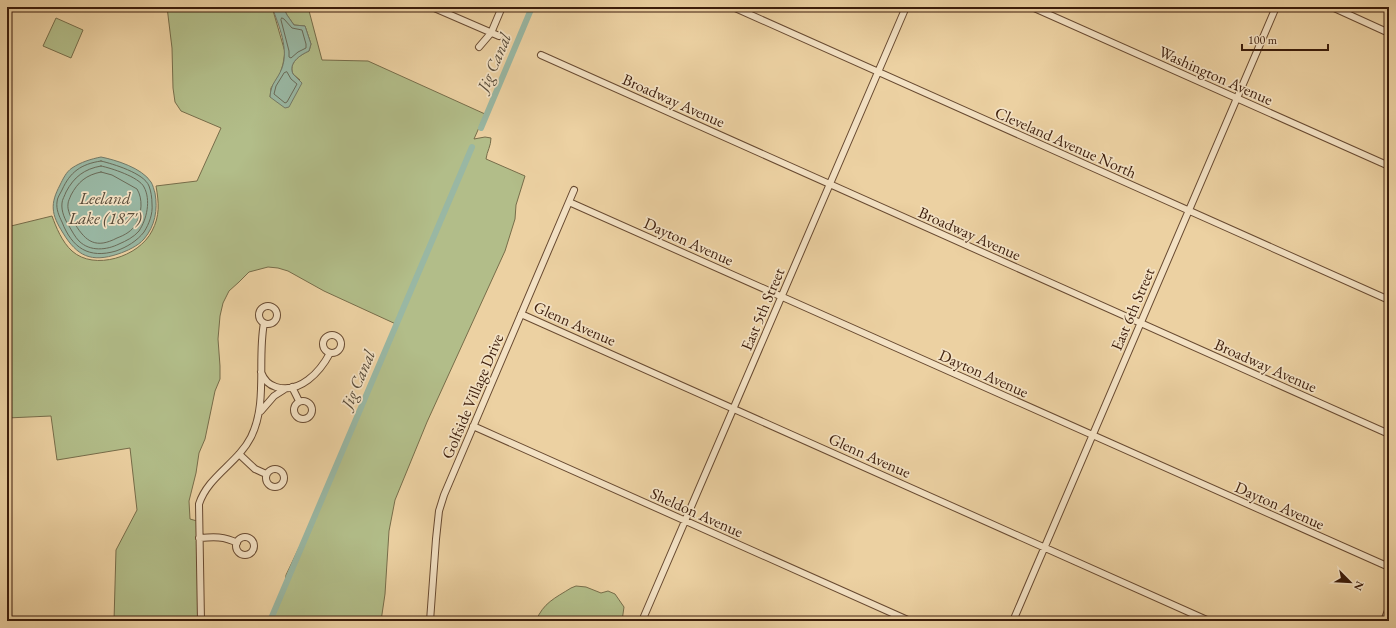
<svg xmlns="http://www.w3.org/2000/svg" width="1396" height="628" font-family="'EB Garamond',serif">
<style>
.green{fill:#b2bd89;stroke:#776d4a}
.water{fill:#99b7a3;stroke:#747966}
.lines{fill:none;stroke-linecap:round;stroke-linejoin:round}
.shore{stroke:#6a6a57;stroke-width:1}
.canal{stroke:#99b7a3;stroke-width:6}
.minor-casing{stroke:#684a31;stroke-width:8}
.minor{stroke:#f3e1c3;stroke-width:6}
.labels{text-anchor:middle;stroke-width:3.5;stroke-linejoin:round;paint-order:stroke}
.street-label{font-size:16px;fill:#3c1d0b;stroke:#f3e1c3}
.water-label{font-size:17px;font-style:italic;fill:#584b39;stroke:#f3e1c3}
</style>
<rect width="100%" height="100%" fill="#ecd1a2"/>
<filter id="stains"><feTurbulence type="fractalNoise" baseFrequency=".005" numOctaves="4"/><feColorMatrix values="0 0 0 0 .2 0 0 0 0 .09 0 0 0 0 .02 0 0 0 .5 -.17"/></filter>
<radialGradient id="worn" r=".72"><stop offset=".6" stop-color="#630" stop-opacity="0"/><stop offset="1" stop-color="#630" stop-opacity=".3"/></radialGradient>
<path class="green" d="M167,7H272L285,52L283,64L280,74L271,88L270,97L300,80L293,74C288,63 300,55 309,51L311,44L305,26L294,25L287,15L283,7H308L322,60L368,61L485,114L474,139L485,137L491,138C491,146 487,151 486,159L525,176L516,205L515,219L505,251L427,422L395,500L389,531L385,594L381,621H272L284,593L286,575L306,533L398,325L324,291L288,271L278,268L268,267L249,272L239,282L229,291L223,303L220,316L218,339L220,366V379L215,391L205,439L199,453L196,473L189,501L190,519L197,521L201,621H114L116,550L137,510L130,448L57,460L51,416L7,418V227L52,216C56,227 62,242 72,251C94,271 139,257 152,231C160,216 159,203 156,186L197,181L221,128L181,111L175,102L173,88L172,48Z
M56,18L83,30L71,58L43,46Z
M576,586L586,587L601,593L608,591L615,594L624,607L622,621H536C543,603 555,598 571,588Z"/>
<path class="water" d="M272,7H283L287,15L294,25L305,26L311,44L309,51C300,55 288,63 293,74L302,83L289,107L285,108L270,97C271,82 277,81 282,68C289,49 279,26 272,7Z
M101,157C116,160 142,168 151,182C153,185 154,190 155,193C158,210 155,226 144,239C138,246 127,251 118,254C91,263 77,256 63,233C51,214 50,204 60,185C63,179 66,172 72,168C81,162 91,159 101,157Z"/>
<g class="lines">
<path class="shore" d="M282,18L284,19L292,28L302,30L306,44V48L298,52L291,58L289,57V51L281,20Z
M287,72L291,79L297,84L287,102L285,103L274,94L276,86L284,73Z
M101,161C113,164 144,173 149,186C151,191 152,198 152,204C153,214 149,224 144,232C137,241 127,247 116,251C89,259 72,248 62,222C59,216 56,209 57,202C57,198 60,194 62,190C70,172 81,164 101,161Z
M101,166C111,168 139,177 144,187C151,200 147,219 139,231C134,237 126,241 119,244C107,250 90,252 79,241C75,237 72,231 69,226C65,220 61,211 62,203C62,200 65,195 66,192C74,177 84,169 101,166Z
M101,172L112,175L137,189C143,199 142,213 136,224C132,231 125,235 117,238C96,249 86,242 75,224C71,218 67,210 68,204C68,201 70,198 71,195C78,182 86,175 101,172Z"/>
<path class="canal" d="M481,128L532,7
M270,621L472,147"/>
<g class="minor-casing">
<path id="minor" d="M432,7L499,36
M733,7L1389,300
M1032,7L1389,166
M1332,7L1389,33
M479,47L491,33L502,7
M541,55L1389,434
M569,202L1389,567
M259 315a9 9 0 1 1 18 0a9 9 0 1 1-18 0Z
M521,314L1209,621
M323 344a9 9 0 1 1 18 0a9 9 0 1 1-18 0Z
M261,372C264,380 269,385 276,387C300,394 320,372 330,353
M292,387L299,401
M294 410a9 9 0 1 1 18 0a9 9 0 1 1-18 0Z
M261,411L274,396L285,389
M473,426L910,621
M239,454L255,469L266,474
M266 478a9 9 0 1 1 18 0a9 9 0 1 1-18 0Z
M236 546a9 9 0 1 1 18 0a9 9 0 1 1-18 0Z
M199,538C213,537 224,536 237,543
M201,621L199,504C208,476 238,463 251,437C268,403 257,360 264,323
M430,621L436,539L439,511L444,495L574,190
M642,621L906,7
M1013,621L1276,7
M1384,621L1389,608"/>
</g>
<use href="#minor" class="minor"/>
</g>
<g class="labels">
<g class="street-label">
<text transform="translate(1216 75) rotate(24)" y="6">Washington Avenue</text>
<text transform="translate(674 100) rotate(24)" y="6">Broadway Avenue</text>
<text transform="translate(1066 142) rotate(24)" y="6">Cleveland Avenue North</text>
<text transform="translate(970 233) rotate(24)" y="6">Broadway Avenue</text>
<text transform="translate(689 241) rotate(24)" y="6">Dayton Avenue</text>
<text transform="translate(762 309) rotate(-67)" y="6">East 5th Street</text>
<text transform="translate(1132 309) rotate(-67)" y="6">East 6th Street</text>
<text transform="translate(575 323) rotate(24)" y="6">Glenn Avenue</text>
<text transform="translate(1266 365) rotate(24)" y="6">Broadway Avenue</text>
<text transform="translate(984 373) rotate(24)" y="6">Dayton Avenue</text>
<text transform="translate(472 396) rotate(-67)" y="6">Golfside Village Drive</text>
<text transform="translate(870 455) rotate(24)" y="6">Glenn Avenue</text>
<text transform="translate(1280 505) rotate(24)" y="6">Dayton Avenue</text>
<text transform="translate(697 512) rotate(24)" y="6">Sheldon Avenue</text>
</g>
<g class="water-label">
<text transform="translate(494 62) rotate(-67)" y="6">Jig Canal</text>
<text x="105" y="204">Leeland<tspan x="105" dy="20">Lake (187')</tspan></text>
<text transform="translate(358 379) rotate(-67)" y="6">Jig Canal</text>
</g>
</g>
<rect width="1396" height="628" fill="none" stroke="#ecd1a2" stroke-width="24"/>
<rect x="8" y="8" width="1380" height="612" fill="none" stroke="#3c1d0b" stroke-width="2"/>
<rect x="12" y="12" width="1372" height="604" fill="none" stroke="#3c1d0b"/>
<g transform="translate(1350 582) rotate(114)" stroke="#f3e1c3" stroke-width="3" paint-order="stroke">
<path d="M0-3L7 15L0 10L-7 15Z" fill="#3c1d0b"/>
<text y="-6" font-size="11" font-weight="bold" text-anchor="middle" fill="#3c1d0b">N</text>
</g>
<path d="M1242 44v6h86v-6" fill="none" stroke="#3c1d0b" stroke-width="2"/>
<text x="1248" y="44" font-size="12" fill="#3c1d0b" stroke="#f3e1c3" stroke-width="3" paint-order="stroke">100 m</text>
<rect width="100%" height="100%" filter="url(#stains)"/>
<rect width="100%" height="100%" fill="url(#worn)"/>
</svg>
